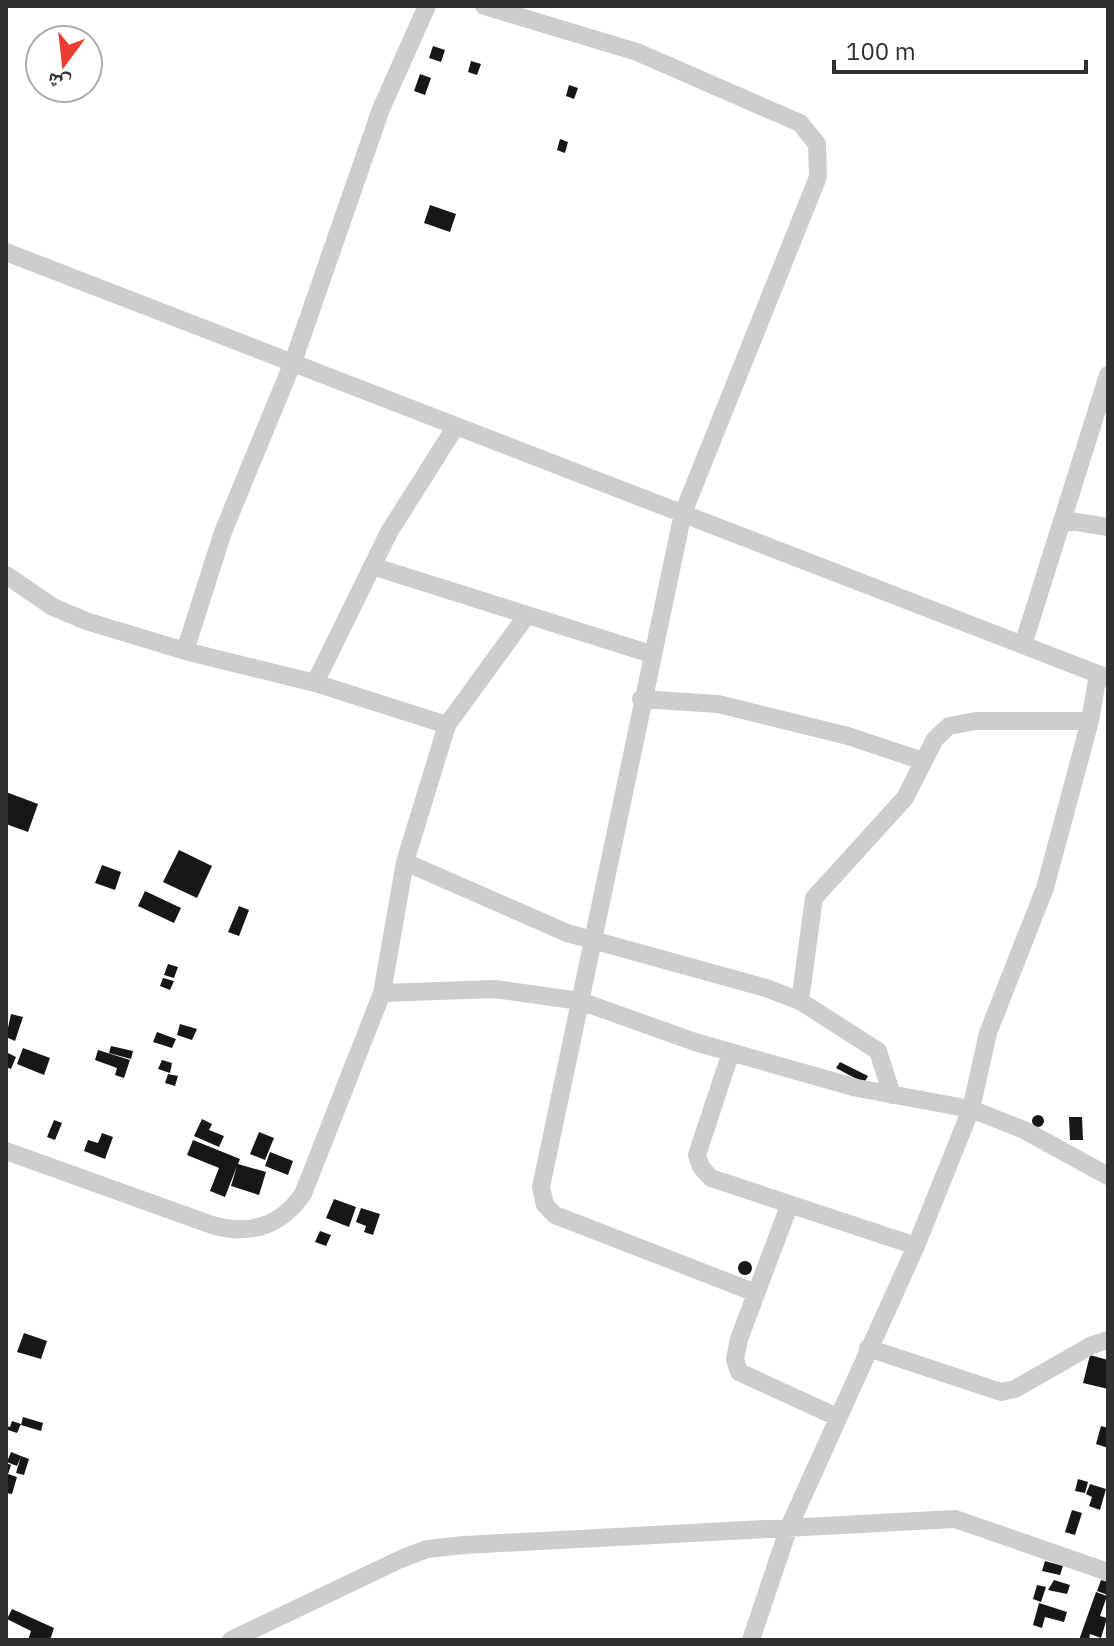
<svg xmlns="http://www.w3.org/2000/svg" width="1114" height="1646" font-family="'IBM Plex Sans','Noto Naskh Arabic',sans-serif">
<style>
.building{fill:#171717}
.lines{fill:none;stroke-linecap:round;stroke-linejoin:round}
.street{stroke:#cdcdcd;stroke-width:18}
</style>
<rect width="100%" height="100%" fill="#fff"/>
<path class="building" d="M433,46L445,50L441,62L429,58Z
M471,61L481,64L477,75L468,72Z
M420,74L431,78L425,95L414,91Z
M569,85L578,88L574,99L566,96Z
M560,139L568,142L565,153L557,150Z
M430,205L456,214L450,232L424,223Z
M6,792L38,804L28,832L6,824Z
M179,850L212,866L197,898L163,882Z
M102,865L121,872L115,890L95,883Z
M145,891L181,908L174,923L138,906Z
M239,906L249,910L239,936L228,932Z
M168,964L178,967L174,978L164,975Z
M163,978L174,981L170,990L160,986Z
M11,1014L23,1017L15,1041L6,1037Z
M180,1024L197,1029L192,1040L177,1035Z
M157,1032L176,1039L172,1048L153,1042Z
M111,1046L133,1051L131,1059L109,1053Z
M23,1048L50,1058L44,1075L17,1064Z
M98,1050L130,1060L124,1078L115,1075L117,1068L95,1060Z
M6,1052L16,1057L11,1069L6,1067Z
M162,1060L172,1063L170,1073L158,1069Z
M840,1062L868,1076L864,1083L836,1068Z
M168,1074L178,1076L175,1086L165,1083Z
M1032 1121a6 6 0 1 1 12 0a6 6 0 1 1-12 0Z
M1069,1117H1082L1083,1140H1070Z
M202,1119L212,1124L209,1130L224,1136L219,1147L194,1136Z
M54,1120L62,1123L55,1140L47,1137Z
M259,1132L274,1138L265,1160L250,1154Z
M102,1133L113,1137L105,1159L84,1151L88,1140L98,1143Z
M193,1140L240,1159L238,1164L266,1172L259,1195L231,1186L237,1166L225,1197L210,1191L219,1168L187,1155Z
M270,1152L293,1161L288,1175L265,1166Z
M334,1199L356,1207L349,1227L326,1218Z
M361,1208L380,1214L373,1235L364,1232L366,1226L356,1222Z
M320,1231L331,1235L326,1246L315,1242Z
M738 1268a7 7 0 1 1 14 0a7 7 0 1 1-14 0Z
M24,1333L47,1341L41,1359L17,1352Z
M1090,1355L1108,1360V1389L1083,1383Z
M23,1417L43,1423L41,1431L21,1425Z
M12,1421L21,1424L17,1433L8,1430L6,1436V1426L10,1427Z
M1101,1426L1108,1428V1448L1096,1444Z
M11,1452L21,1456L17,1466L7,1462Z
M21,1456L29,1459L24,1475L16,1473Z
M6,1463L11,1465L8,1474L17,1477L12,1494L6,1493Z
M1078,1479L1088,1482L1085,1493L1075,1491Z
M1090,1484L1106,1489L1100,1510L1089,1506L1092,1497L1086,1494Z
M1072,1510L1082,1513L1075,1535L1065,1532Z
M1045,1561L1063,1566L1060,1575L1042,1571Z
M1054,1580L1070,1585L1067,1594L1048,1590Z
M1101,1580L1108,1582V1595L1097,1591Z
M1037,1585L1046,1587L1041,1602L1033,1599Z
M1096,1592L1107,1596L1100,1616L1107,1618L1101,1638L1090,1634L1089,1640H1079Z
M1039,1603L1067,1612L1064,1622L1045,1617L1042,1628L1033,1625Z
M12,1609L54,1628L50,1640H28L31,1631L7,1619Z"/>
<g class="lines">
<path class="street" d="M484,6L637,52L800,123L817,144L818,177L683,513L541,1187L545,1205L555,1215L756,1293
M6,252L1108,678
M1063,520L1108,527
M372,566L651,654
M6,575L53,607L86,621L185,651L315,683L447,725
M1023,645L1108,375
M185,651L223,532L293,362L381,109L427,6
M315,683L389,532L456,426
M641,699L718,704L848,736L923,761
M405,862L567,933L766,988L800,1001L878,1051L892,1095
M382,993L405,862L447,725L527,615
M800,1001L814,898L905,798L935,739L949,726L976,721H1090
M731,1052L697,1155L701,1167L711,1178L916,1246
M6,1151L212,1225C250,1236 281,1226 303,1194L382,993L495,989L580,1001L695,1042L857,1088L971,1109L1024,1130L1108,1176
M789,1206L739,1339L735,1359L739,1372L837,1417
M868,1348L1001,1392L1015,1389L1092,1345L1108,1340
M231,1640L401,1559L427,1549L464,1545L955,1519L1108,1572
M751,1640L789,1527L916,1246L971,1109L988,1033L1045,888L1090,721L1098,674"/>
</g>
<rect width="1114" height="1646" fill="none" stroke="#303030" stroke-width="16"/>
<g transform="translate(64 64) rotate(195)"><circle r="38" fill="#ffffff" stroke="#acacac" stroke-width="2"/>
<path d="M0-6L14 30L0 20L-14 30Z" fill="#ea3c30"/>
<text y="-12" font-size="22" font-weight="bold" text-anchor="middle" fill="#303030">ش</text>
</g>
<path d="M834 60v12h252v-12" fill="none" stroke="#303030" stroke-width="4"/>
<text x="846" y="60" font-size="24" fill="#303030" stroke="#ffffff" stroke-width="6" paint-order="stroke">100 m</text>
</svg>
